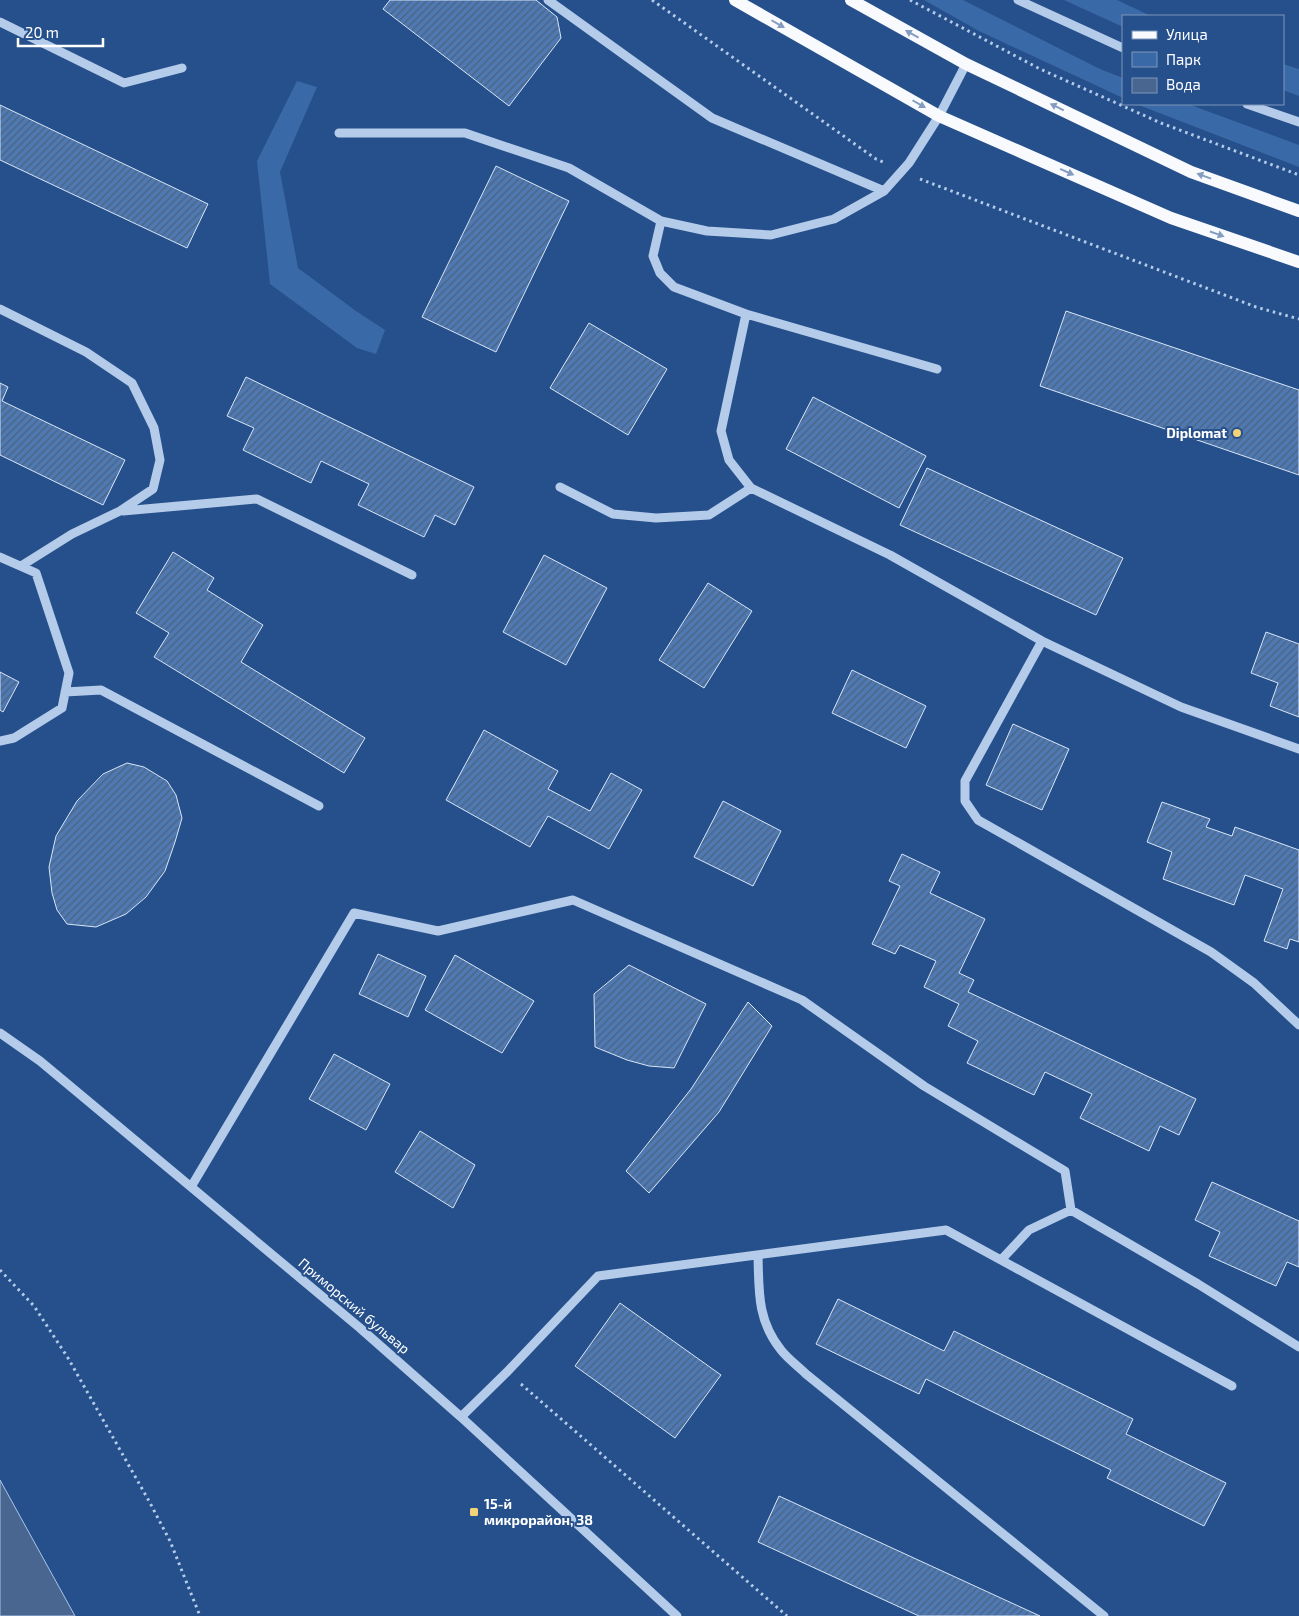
<svg xmlns="http://www.w3.org/2000/svg" width="1299" height="1616" font-family="'Exo 2',sans-serif">
<style>
.green{fill:#3a69a7}
.water{fill:#496691;stroke:#a8c6ea}
.building{fill:url(#building-hatch);stroke:#d8e6f8}
.lines{fill:none;stroke-linecap:round;stroke-linejoin:round}
.path{stroke:#b4cbea;stroke-width:3;stroke-dasharray:2.5 4;stroke-linecap:butt}
.minor{stroke:#b4cbea;stroke-width:9}
.major{stroke:#f8fafe;stroke-width:12}
.oneway{fill:#849cbf}
.poi-dot{fill:#f3d279;stroke:#26508b;stroke-width:2}
.labels{text-anchor:middle;stroke-width:4;stroke-linejoin:round;paint-order:stroke}
.poi-label{font-size:14px;font-weight:bold;fill:#fff;stroke:#26508b;text-anchor:end}
.street-label{font-size:14px;fill:#fff;stroke:#26508b}
</style>
<defs>
<pattern id="building-hatch" width="6" height="6" patternUnits="userSpaceOnUse" patternTransform="scale(1.25)"><rect width="6" height="6" fill="#4e79b2"/><path d="M-1 1l2-2M0 6l6-6M5 7l2-2" fill="none" stroke="#4d627f"/></pattern>
</defs>
<rect width="100%" height="100%" fill="#26508b"/>
<path class="green" d="M924,0H963L1100,69L1123,78V98L979,31Z
M1064,0H1117L1151,16H1123V27Z
M1283,64L1299,69V96L1283,90Z
M297,81L317,87L280,172L298,268L356,311L385,330L376,354L357,348L270,284L257,161Z
M1136,104H1188L1299,145V167Z"/>
<path class="water" d="M0,1480L75,1616H0Z"/>
<path class="building" d="M390,0H536L557,17L561,38L509,106L383,9Z
M0,105L208,204L187,248L0,160Z
M496,166L569,201L496,352L422,317Z
M1066,311L1299,390V475L1040,386Z
M589,323L667,369L628,435L550,388Z
M246,377L474,487L455,525L435,515L424,537L358,505L369,484L321,461L311,483L243,450L254,428L227,416Z
M0,383L8,387L2,401L125,460L103,505L0,455Z
M813,397L926,456L899,508L786,449Z
M927,468L1123,558L1096,615L900,525Z
M173,552L214,578L207,590L263,625L241,662L365,738L344,773L154,657L169,633L136,613Z
M544,555L607,588L566,665L503,632Z
M708,583L752,611L704,688L659,660Z
M1266,632L1299,644V717L1270,706L1278,683L1251,673Z
M852,670L926,706L906,748L832,713Z
M0,672L19,682L3,712L0,710Z
M1013,724L1069,749L1042,810L986,785Z
M484,730L558,771L548,789L590,811L611,773L642,790L609,849L548,816L530,847L446,800Z
M127,763L144,767L167,781L176,795L182,818L175,842L165,871L146,897L126,914L96,927L67,924L57,910L52,893L49,867L56,836L77,801L103,774Z
M723,801L781,831L753,886L694,857Z
M1162,802L1210,819L1206,827L1232,836L1235,827L1299,850V942L1290,939L1287,949L1264,941L1283,889L1245,875L1234,905L1163,879L1172,852L1147,842Z
M902,854L940,872L930,893L985,919L959,973L974,980L968,992L1196,1099L1179,1135L1160,1126L1149,1151L1080,1118L1092,1094L1045,1072L1034,1095L967,1063L978,1041L948,1026L959,1004L924,987L936,961L900,945L895,954L872,944L900,886L889,881Z
M378,954L426,976L408,1017L359,994Z
M455,955L534,1001L502,1053L425,1010Z
M629,965L706,1004L674,1068L649,1066L627,1060L595,1047L594,994Z
M748,1002L772,1026L719,1112L649,1193L626,1171L691,1089Z
M334,1054L390,1084L366,1130L309,1099Z
M420,1131L475,1165L453,1208L395,1172Z
M1212,1182L1299,1221V1267L1287,1262L1276,1286L1209,1256L1220,1232L1195,1220Z
M838,1299L944,1351L954,1331L1133,1419L1126,1434L1226,1483L1204,1526L1107,1478L1111,1470L926,1379L919,1394L816,1344Z
M620,1303L721,1375L675,1438L575,1366Z
M779,1496L1040,1616H919L758,1542Z"/>
<g class="lines">
<path class="path" d="M652,0L876,159L885,163
M910,0L1040,69L1161,123L1299,175
M920,179L1256,307L1299,319
M0,1270L34,1306L68,1358L149,1501L170,1541L200,1616
M521,1384L787,1616"/>
<path class="minor" d="M548,0L712,118L884,191
M1018,0L1123,48
M0,22L124,83L182,68
M1247,104L1299,122
M339,133H465L569,168L661,221
M0,309L86,352L132,383L154,428L160,460L153,489L120,511L72,534L21,566
M746,314L674,287L660,273L653,256L661,221L707,231L771,235L834,219L884,191L909,163L939,116L966,64
M937,369L746,314L721,431L729,460L751,488L890,555L1042,641L1181,707L1299,749
M560,487L613,514L656,518L709,515L751,488
M123,511L257,499L412,575
M0,557L36,573L69,673L62,708L14,738L0,741
M1042,641L965,781V801L978,820L1211,952L1254,983L1299,1025
M65,692L101,690L319,806
M0,1033L40,1061L360,1328L461,1417L677,1616
M191,1187L354,913L438,931L573,900L802,1000L924,1086L1065,1171L1071,1210
M758,1255C759,1291 757,1320 781,1350C788,1359 798,1366 806,1374L1104,1616
M1001,1260L1029,1230L1071,1210L1198,1284L1299,1347
M461,1417L507,1372L598,1276L946,1230L1232,1386"/>
<path class="major" d="M735,0L939,116L1171,218L1299,262
M851,0L966,64L1191,172L1299,211"/>
</g>
<defs><path id="oneway-solid" d="M-6-.8H1V-3.2L6.5 0L1 3.2V.8H-6Z" transform="scale(1.25)"/></defs>
<g class="oneway">
<use href="#oneway-solid" transform="translate(778 24) rotate(30)"/>
<use href="#oneway-solid" transform="translate(912 34) rotate(-151)"/>
<use href="#oneway-solid" transform="translate(919 104) rotate(30)"/>
<use href="#oneway-solid" transform="translate(1057 107) rotate(-154)"/>
<use href="#oneway-solid" transform="translate(1067 172) rotate(24)"/>
<use href="#oneway-solid" transform="translate(1204 176) rotate(-160)"/>
<use href="#oneway-solid" transform="translate(1217 234) rotate(19)"/>
</g>
<g class="poi-dot">
<circle cx="1237" cy="433" r="5"/>
<rect x="469" y="1507" width="10" height="10" rx="2.5"/>
</g>
<g class="labels">
<g class="poi-label">
<text x="1227" y="438">Diplomat</text>
<text x="484" y="1509" text-anchor="start">15-й<tspan x="484" dy="16">микрорайон, 38</tspan></text>
</g>
<g class="street-label">
<text transform="translate(354 1306) rotate(40)" y="5">Приморский бульвар</text>
</g>
</g>
<rect x="1122" y="15" width="162" height="90" fill="#26508b" stroke="#7d96b9"/>
<rect x="1132" y="31" width="25" height="8" fill="#f8fafe" stroke="#7d96b9"/>
<text x="1166" y="40" font-size="15" fill="#ffffff">Улица</text>
<rect x="1132" y="52" width="25" height="15" fill="#3a69a7" stroke="#7d96b9"/>
<text x="1166" y="65" font-size="15" fill="#ffffff">Парк</text>
<rect x="1132" y="78" width="25" height="15" fill="#496691" stroke="#7d96b9"/>
<text x="1166" y="90" font-size="15" fill="#ffffff">Вода</text>
<path d="M18 38v8h85v-8" fill="none" stroke="#ffffff" stroke-width="2.5"/>
<text x="25" y="38" font-size="15" fill="#ffffff" stroke="#26508b" stroke-width="4" paint-order="stroke">20 m</text>
</svg>
